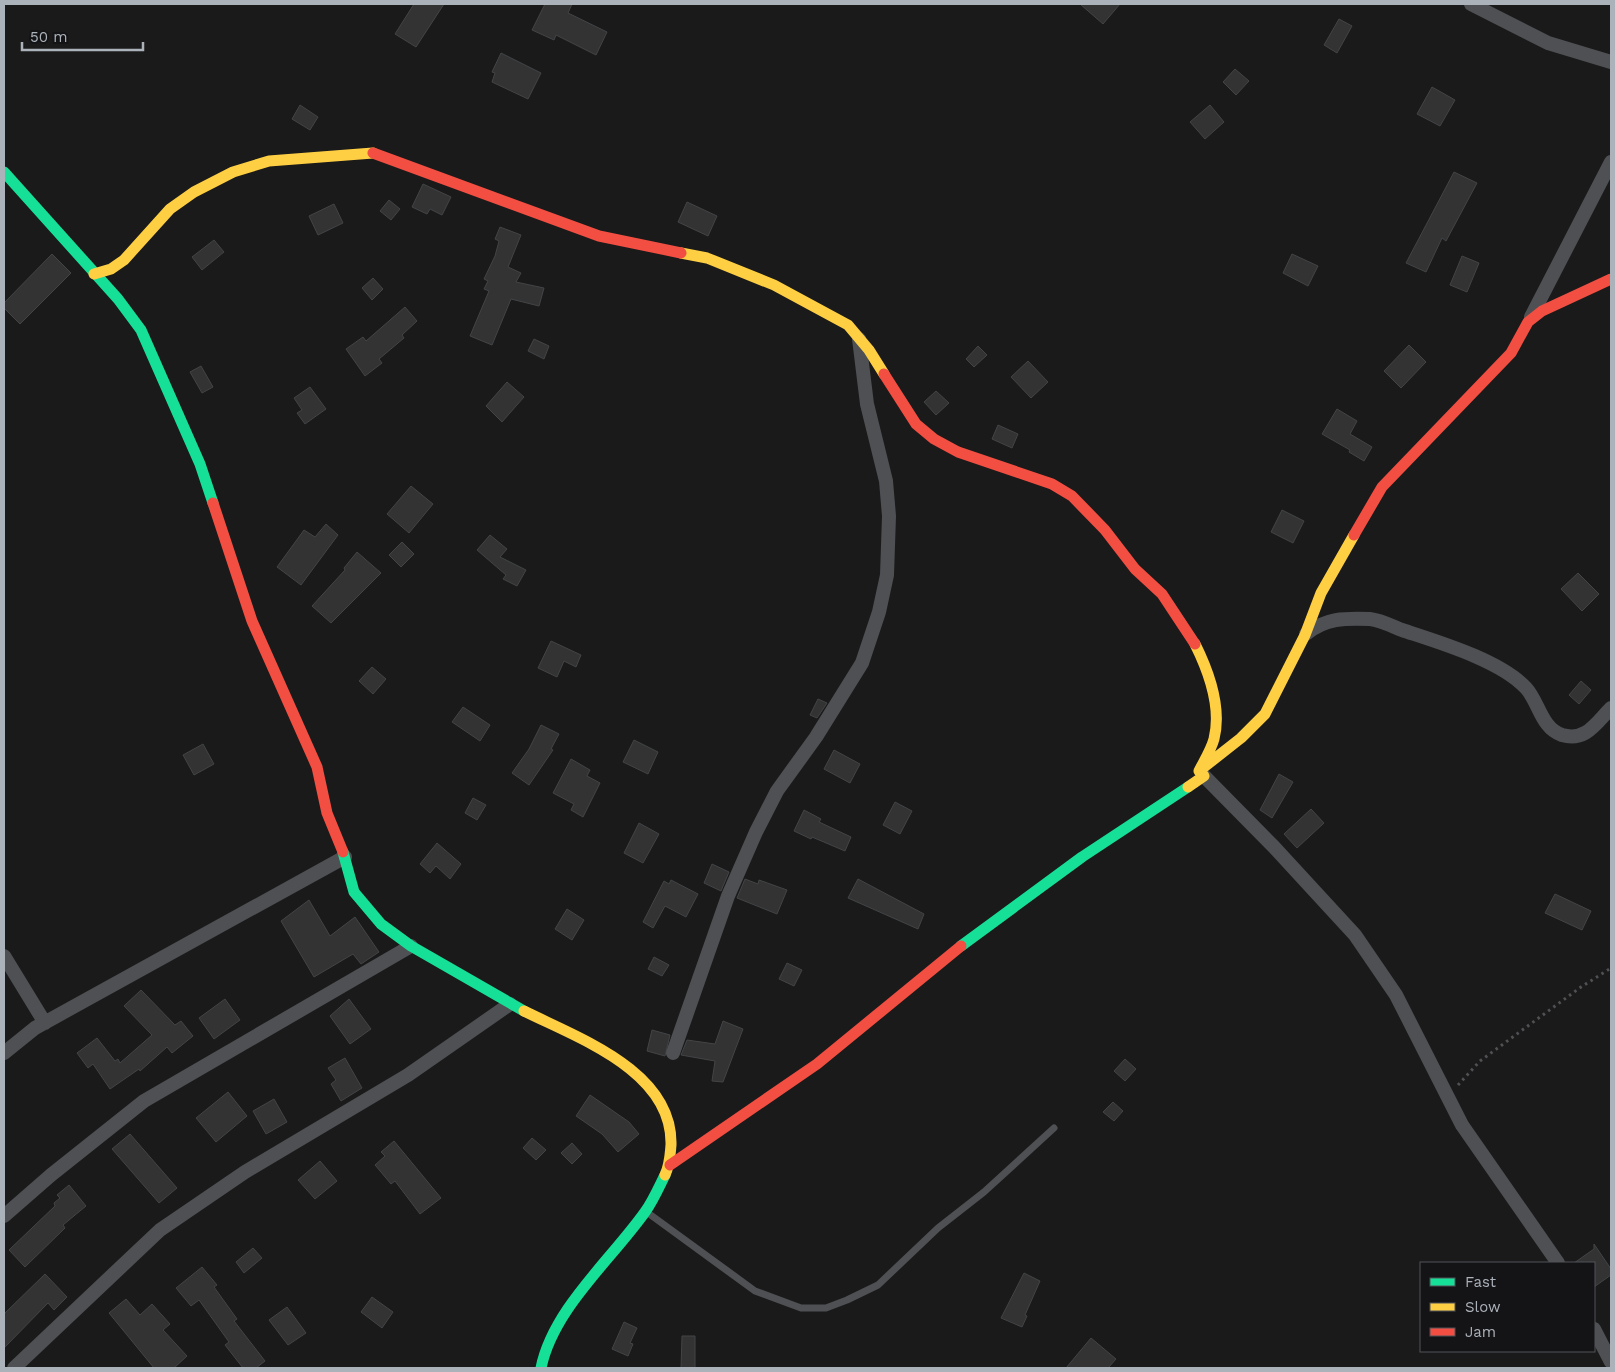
<svg xmlns="http://www.w3.org/2000/svg" width="1615" height="1372" font-family="'Work Sans',sans-serif">
<style>
.building{fill:#333334;stroke:#424446}
.lines{fill:none;stroke-linecap:round;stroke-linejoin:round}
.path{stroke:#505154;stroke-width:3;stroke-dasharray:2.5 4;stroke-linecap:butt}
.lane{stroke:#4e5053;stroke-width:7}
.street{stroke:#4e5053;stroke-width:14}
.fast{stroke:#16e098;stroke-width:11}
.slow{stroke:#ffcf43;stroke-width:11}
.jam{stroke:#f24e42;stroke-width:11}
</style>
<rect width="100%" height="100%" fill="#1a1a1a"/>
<path class="building" d="M414,4H444L416,47L395,34Z
M545,4H572L568,13L607,32L596,55L556,35L554,40L532,30Z
M1080,4H1120L1103,24Z
M1339,19L1352,26L1337,53L1324,45Z
M501,53L541,73L528,99L492,82L495,73L492,72Z
M1235,69L1249,81L1236,95L1223,82Z
M1432,87L1455,100L1440,126L1417,114Z
M300,105L318,117L310,130L292,119Z
M1210,105L1224,122L1205,139L1190,122Z
M1454,172L1477,183L1446,241L1442,238L1426,272L1406,263Z
M423,184L451,197L442,215L430,209L427,214L412,207Z
M389,200L400,209L391,220L380,211Z
M687,202L717,216L708,236L678,222Z
M334,204L343,223L318,235L309,216Z
M500,227L521,235L508,267L521,273L516,282L544,288L539,306L511,299L492,345L470,336L489,291L484,289L488,281L484,279L495,256L499,241L495,239Z
M214,240L224,252L202,270L192,257Z
M52,254L71,273L20,324L4,308V303Z
M1292,254L1318,266L1308,286L1283,273Z
M1462,256L1479,263L1467,292L1450,285Z
M373,278L383,289L372,300L362,288Z
M405,307L417,321L402,335L404,338L379,359L382,363L365,376L346,349L363,337L366,341Z
M534,339L549,346L544,359L528,351Z
M1409,345L1426,362L1401,388L1384,371Z
M978,346L987,355L974,367L966,359Z
M1028,361L1048,382L1031,398L1011,377Z
M201,366L213,387L202,393L190,372Z
M507,382L524,397L502,422L486,406Z
M310,387L326,409L305,424L297,413L302,410L294,398Z
M936,391L949,403L936,415L924,402Z
M1337,409L1357,421L1350,434L1372,447L1364,461L1349,452L1350,450L1322,434Z
M998,425L1018,434L1012,448L992,439Z
M411,486L433,504L409,533L387,514Z
M1282,510L1304,521L1293,543L1271,532Z
M326,524L338,535L301,585L277,567L304,530L315,537Z
M490,535L507,549L500,557L526,570L517,586L503,579L506,575L477,550Z
M402,542L414,554L401,567L389,555Z
M357,552L381,573L331,623L312,606L345,570L344,568Z
M1578,573L1599,594L1582,611L1561,589Z
M551,641L581,655L576,667L564,661L557,677L538,668Z
M372,667L386,679L373,694L359,681Z
M1581,681L1591,690L1579,704L1569,695Z
M818,699L827,703L817,718L810,715Z
M463,707L490,725L480,741L452,722Z
M541,725L559,734L551,749L553,750L529,785L512,773L529,749Z
M634,740L658,752L648,774L623,762Z
M203,744L214,764L194,775L183,755Z
M834,750L860,764L850,783L824,769Z
M571,759L590,770L587,776L600,783L583,817L571,810L574,804L553,793Z
M1279,774L1293,782L1272,818L1260,810Z
M473,798L486,805L477,820L465,813Z
M895,802L912,811L900,834L883,825Z
M1311,809L1324,823L1297,848L1284,834Z
M804,810L821,819L819,822L851,837L845,851L812,837L811,839L794,831Z
M639,823L659,834L643,863L624,853Z
M437,843L461,864L450,879L436,866L430,873L420,864Z
M712,864L729,872L721,891L704,883Z
M745,879L758,884L759,880L787,890L777,914L737,898Z
M858,879L924,914L918,929L848,898Z
M671,880L698,894L686,917L665,906L653,928L643,922L664,881L669,884Z
M1555,894L1591,911L1582,930L1545,913Z
M309,900L330,936L355,917L379,952L361,964L353,954L314,977L281,921Z
M567,909L584,920L572,940L555,929Z
M654,957L669,965L662,976L648,969Z
M787,963L802,970L794,986L779,979Z
M141,990L175,1025L181,1021L193,1036L172,1053L167,1047L140,1071L139,1069L110,1089L93,1064L88,1068L77,1053L97,1038L115,1061L118,1059L120,1063L152,1035L124,1006Z
M225,999L240,1020L214,1039L199,1018Z
M349,999L371,1029L350,1044L330,1016Z
M723,1021L743,1029L723,1082L712,1081L715,1061L681,1055L687,1040L715,1044Z
M652,1030L670,1035L665,1056L647,1051Z
M345,1058L362,1088L341,1101L331,1084L336,1080L328,1068Z
M1125,1059L1136,1069L1125,1081L1114,1071Z
M228,1092L247,1116L216,1142L196,1118Z
M590,1095L629,1122L639,1134L618,1152L602,1134L576,1116Z
M274,1099L287,1122L266,1134L253,1111Z
M1113,1102L1123,1111L1114,1121L1103,1112Z
M130,1134L177,1188L159,1203L112,1149Z
M532,1138L546,1150L536,1160L523,1148Z
M394,1141L441,1198L420,1214L395,1181L391,1184L375,1165L385,1156L381,1152Z
M572,1143L582,1154L572,1164L561,1153Z
M320,1161L337,1181L315,1199L298,1180Z
M69,1185L86,1206L63,1225L65,1228L25,1267L9,1250L55,1206L54,1203L60,1198L57,1195Z
M1594,1244L1611,1269V1275L1594,1287V1263H1574L1594,1249Z
M253,1248L262,1258L244,1273L236,1262Z
M202,1267L217,1285L214,1287L237,1319L234,1321L265,1361L256,1368H243L225,1345L229,1342L199,1300L191,1306L176,1288Z
M1024,1273L1040,1281L1025,1315L1027,1316L1022,1327L1001,1318Z
M45,1274L67,1297L54,1310L48,1303L4,1348V1314Z
M372,1297L393,1312L382,1328L361,1312Z
M126,1299L140,1315L152,1304L170,1324L163,1330L187,1356L174,1368H154L109,1313Z
M287,1307L306,1333L288,1345L269,1320Z
M624,1322L637,1328L630,1343L633,1344L628,1356L612,1349Z
M682,1336H695V1368H681Z
M1091,1338L1116,1359L1108,1368H1066Z"/>
<g class="lines">
<path class="path" d="M1458,1085L1480,1061L1581,987L1611,968"/>
<path class="lane" d="M648,1213L755,1291L801,1308H826L847,1300L878,1285L938,1228L984,1192L1054,1128"/>
<path class="street" d="M1471,4L1548,43L1611,62
M1531,317L1611,162
M1306,634C1325,618 1345,618 1370,619C1380,620 1392,626 1402,630C1438,642 1500,660 1526,688C1539,702 1541,728 1562,735C1586,742 1596,723 1611,708
M1204,776L1274,847L1355,935L1396,995L1462,1125L1558,1263
M4,956L45,1023
M4,1053L35,1028L345,857
M673,1053L728,896L756,832L777,791L816,737L862,663L879,612L887,575L889,516L886,481L867,404L859,339
M4,1216L51,1175L144,1101L411,946
M1594,1329L1611,1362
M14,1368L160,1230L245,1172L408,1075L510,1004"/>
<path class="fast" d="M4,172L118,299L141,330L200,464L213,503
M343,852L354,892L381,924L411,946L524,1011
M961,946L1082,857L1188,787
M541,1368C553,1309 611,1260 645,1212C653,1201 659,1187 665,1175"/>
<path class="slow" d="M681,253L707,258L774,285L848,325L869,350L884,374
M94,274L111,269L124,260L170,209L194,192L233,172L269,161L373,153
M1195,644C1209,672 1222,707 1214,739C1211,750 1204,761 1199,771
M1188,787L1204,776L1199,771L1241,738L1265,714L1305,635L1321,593L1354,535
M524,1011C578,1038 673,1071 671,1145C670,1156 670,1164 665,1175"/>
<path class="jam" d="M373,153L599,236L681,253
M884,374L916,424L934,439L958,452L1052,484L1072,496L1105,530L1135,569L1162,594L1195,644
M213,503L252,621L317,767L327,813L343,852
M1354,535L1382,487L1511,353L1528,322L1542,311L1611,279
M670,1165L817,1064L961,946"/>
</g>
<rect width="1615" height="1372" fill="none" stroke="#acb2ba" stroke-width="10"/>
<rect x="1420" y="1262" width="175" height="90" fill="#141416" stroke="#515358"/>
<rect x="1430" y="1278" width="25" height="8" fill="#16e098" stroke="#515358"/>
<text x="1465" y="1287" font-size="15" fill="#acb2ba">Fast</text>
<rect x="1430" y="1303" width="25" height="8" fill="#ffcf43" stroke="#515358"/>
<text x="1465" y="1312" font-size="15" fill="#acb2ba">Slow</text>
<rect x="1430" y="1328" width="25" height="8" fill="#f24e42" stroke="#515358"/>
<text x="1465" y="1337" font-size="15" fill="#acb2ba">Jam</text>
<path d="M22 42v8h121v-8" fill="none" stroke="#acb2ba" stroke-width="2.5"/>
<text x="30" y="42" font-size="15" fill="#acb2ba" stroke="#141416" stroke-width="4" paint-order="stroke">50 m</text>
</svg>
